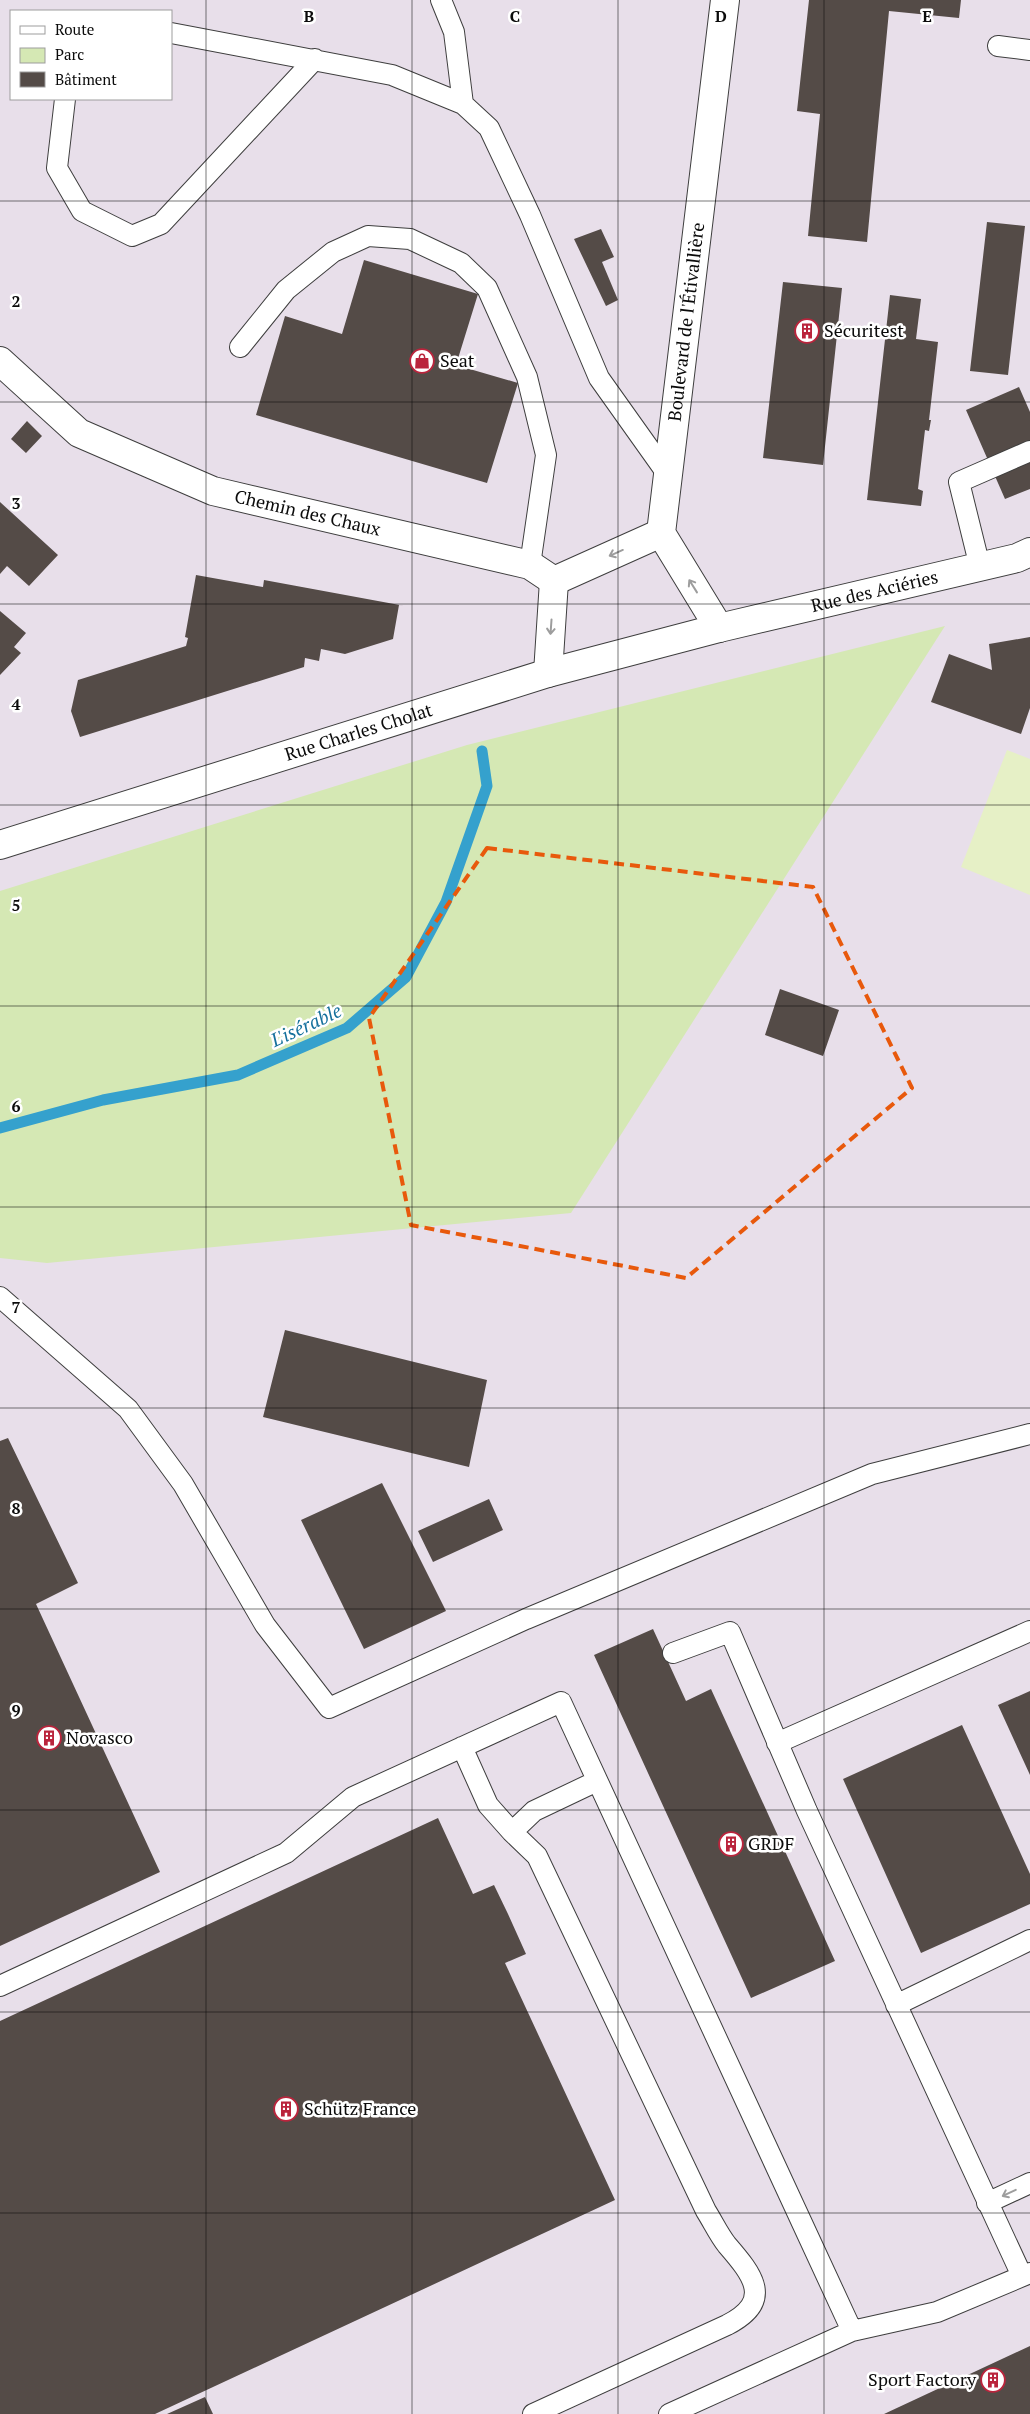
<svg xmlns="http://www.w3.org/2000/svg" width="1030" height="2414" font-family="'PT Serif',serif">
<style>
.industrial{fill:#e8dfea;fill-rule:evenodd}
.green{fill:#d5e8b4}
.pitch{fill:#e6f0c6}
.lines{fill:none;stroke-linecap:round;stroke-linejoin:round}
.stream{stroke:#35a1cd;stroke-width:11}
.building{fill:#544b47}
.service-casing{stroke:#3e3e3e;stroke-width:22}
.minor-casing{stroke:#3e3e3e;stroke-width:30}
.tertiary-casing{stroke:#3e3e3e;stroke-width:30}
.service{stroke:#fff;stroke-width:20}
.minor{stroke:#fff;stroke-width:28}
.tertiary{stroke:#fff;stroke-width:28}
.oneway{stroke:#9d9d9d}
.marked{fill:none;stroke:#e8590c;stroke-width:4;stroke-dasharray:10 6;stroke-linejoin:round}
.grid{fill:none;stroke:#0b0b0b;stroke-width:1;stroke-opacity:0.55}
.labels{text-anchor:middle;stroke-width:5;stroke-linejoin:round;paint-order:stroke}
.street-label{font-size:18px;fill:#0b0b0b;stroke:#fff}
.poi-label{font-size:18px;fill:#0b0b0b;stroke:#fff;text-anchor:start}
.water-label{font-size:19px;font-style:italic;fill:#15709c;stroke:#fff}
.grid-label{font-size:16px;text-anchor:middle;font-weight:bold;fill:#0b0b0b;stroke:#fff;stroke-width:5;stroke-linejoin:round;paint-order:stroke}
</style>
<rect width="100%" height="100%" fill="#fff8e9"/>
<path class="industrial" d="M0,0H1030V2414H0ZM11,11H171V99H11Z"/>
<path class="green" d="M945,626L571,1213L47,1263L0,1258V891L467,745Z"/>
<path class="pitch" d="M1007,750L1030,759V895L961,867Z"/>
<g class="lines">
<path class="stream" d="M0,1128L103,1100L238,1075L347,1028L406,977L446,902L487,786L482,751"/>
</g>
<path class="building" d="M809,0H961L959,18L889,11L867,242L808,236L820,114L797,111Z
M987,222L1025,226L1008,375L970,371Z
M601,229L614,257L602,262L618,300L606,306L574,239Z
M364,260L478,294L456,365L518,383L487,483L256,415L285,316L342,334Z
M783,282L842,288L823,465L763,458Z
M890,295L921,299L916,339L938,342L929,420H931L929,431L925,430L918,489L923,491L921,506L867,500Z
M1019,387L1030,412V489L1005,499L966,410Z
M27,421L42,436L26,453L11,439Z
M0,502L58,555L29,586L7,566L0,574Z
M196,575L263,587L264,580L405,606L399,605L393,639L345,654L321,649L319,661L305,658L304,667L80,737L71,711L78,680L186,646L188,638L185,637Z
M0,611L26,633L14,647L21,653L0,675Z
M1030,637V708L1021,734L931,702L949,654L992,670L989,644Z
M780,989L839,1010L823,1056L765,1035Z
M285,1330L487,1380L469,1467L263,1417Z
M8,1438L78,1583L36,1604L160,1872L0,1946V1441Z
M382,1483L446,1611L364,1649L301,1520Z
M489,1499L503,1530L433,1562L418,1531Z
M653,1629L686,1701L711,1689L835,1961L751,1998L594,1655Z
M1030,1691V1775L998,1705Z
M962,1725L1030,1874V1904L921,1953L843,1779Z
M438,1818L473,1894L494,1885L508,1914L526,1954L505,1963L615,2200L155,2414H0V2021Z
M1030,2346V2414H884Z
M205,2397L213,2414H167Z"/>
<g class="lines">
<g class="service-casing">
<path id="service" d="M441,0L454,32L463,104
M171,33L392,75L463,104L489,128L530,215L599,378L668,475
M998,46L1030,50
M65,99L57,168L82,211L132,236L161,224L315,59
M240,347L286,290L333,252L368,236L410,239L461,263L487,288L527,377L546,455L530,565
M980,567L959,482L1030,451
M0,1297L128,1409L183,1484L265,1625L329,1708L526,1619L872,1474L1030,1434
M673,1653L730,1632L807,1811L1022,2276
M777,1743L1030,1631
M462,1747L488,1805L512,1832
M0,1986L286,1853L353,1797L561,1702L852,2331
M896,2005L1030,1940
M987,2203L1030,2183
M533,2414L727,2325C774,2301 753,2275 727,2245C719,2235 713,2222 706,2211L537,1856L512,1832L534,1811L597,1781
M669,2414L852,2331L937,2312L1030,2273"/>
</g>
<g class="minor-casing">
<g id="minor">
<path id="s1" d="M0,361L79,433L213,491L530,565L554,581"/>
<path d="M554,581L661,533"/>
<path id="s2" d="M719,628L661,533L725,0"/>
<path d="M548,673L554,581"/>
</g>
</g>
<g class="tertiary-casing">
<g id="tertiary">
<path id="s3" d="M0,845L548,673L719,628L1017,558L1030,552"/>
</g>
</g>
<use href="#service" class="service"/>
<use href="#minor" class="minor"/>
<use href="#tertiary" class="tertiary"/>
</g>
<defs><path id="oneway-shaft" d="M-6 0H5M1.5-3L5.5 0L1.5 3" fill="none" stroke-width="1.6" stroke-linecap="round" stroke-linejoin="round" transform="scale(1.25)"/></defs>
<g class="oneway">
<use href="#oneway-shaft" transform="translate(616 553) rotate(156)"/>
<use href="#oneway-shaft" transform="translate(693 586) rotate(-122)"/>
<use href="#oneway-shaft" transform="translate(551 627) rotate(94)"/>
<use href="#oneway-shaft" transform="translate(1009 2193) rotate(155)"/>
</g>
<path class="marked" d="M487,848L813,887L912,1088L686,1278L411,1225L369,1018Z"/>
<path class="grid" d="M206,0V2414M412,0V2414M618,0V2414M824,0V2414M0,201H1030M0,402H1030M0,604H1030M0,805H1030M0,1006H1030M0,1207H1030M0,1408H1030M0,1609H1030M0,1810H1030M0,2012H1030M0,2213H1030"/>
<defs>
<g id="building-ring" transform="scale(1.25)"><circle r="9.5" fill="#fff" stroke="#ba243c" stroke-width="1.5"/><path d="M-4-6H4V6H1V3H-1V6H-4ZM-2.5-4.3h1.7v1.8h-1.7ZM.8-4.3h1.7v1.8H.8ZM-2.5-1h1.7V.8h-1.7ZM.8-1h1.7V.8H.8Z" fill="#ba243c"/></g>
<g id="shop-ring" transform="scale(1.25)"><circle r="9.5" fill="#fff" stroke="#ba243c" stroke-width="1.5"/><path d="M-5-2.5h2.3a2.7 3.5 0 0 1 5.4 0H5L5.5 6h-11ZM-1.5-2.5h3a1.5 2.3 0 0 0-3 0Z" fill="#ba243c"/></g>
</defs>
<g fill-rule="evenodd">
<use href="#building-ring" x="807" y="331"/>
<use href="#shop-ring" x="422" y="361"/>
<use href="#building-ring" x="49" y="1738"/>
<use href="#building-ring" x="731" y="1844"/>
<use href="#building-ring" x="286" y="2109"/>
<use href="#building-ring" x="993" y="2380"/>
</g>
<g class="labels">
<g class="street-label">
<text dy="6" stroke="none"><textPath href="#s2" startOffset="324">Boulevard de l'Étivallière</textPath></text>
<text dy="6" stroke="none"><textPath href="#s1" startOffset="350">Chemin des Chaux</textPath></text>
<text dy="6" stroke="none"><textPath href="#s3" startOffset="911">Rue des Aciéries</textPath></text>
<text dy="6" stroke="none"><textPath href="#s3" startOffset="376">Rue Charles Cholat</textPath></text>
</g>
<g class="poi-label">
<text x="824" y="337">Sécuritest</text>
<text x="440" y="367">Seat</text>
<text x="66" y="1744">Novasco</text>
<text x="748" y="1850">GRDF</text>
<text x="304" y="2115">Schütz France</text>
<text x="976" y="2386" text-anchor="end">Sport Factory</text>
</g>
<g class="water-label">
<text transform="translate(306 1025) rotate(-25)" y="7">L'isérable</text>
</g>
</g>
<g class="grid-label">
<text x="309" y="22">B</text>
<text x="515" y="22">C</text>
<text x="721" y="22">D</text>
<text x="927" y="22">E</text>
<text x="16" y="307">2</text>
<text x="16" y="509">3</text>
<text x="16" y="710">4</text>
<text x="16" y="911">5</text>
<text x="16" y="1112">6</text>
<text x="16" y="1313">7</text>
<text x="16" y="1514">8</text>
<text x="16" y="1716">9</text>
</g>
<rect x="10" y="10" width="162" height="90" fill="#ffffff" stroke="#9d9d9d"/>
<rect x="20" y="26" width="25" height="8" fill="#ffffff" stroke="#9d9d9d"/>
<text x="55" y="35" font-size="15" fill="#0b0b0b">Route</text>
<rect x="20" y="48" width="25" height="15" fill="#d5e8b4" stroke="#9d9d9d"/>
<text x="55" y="60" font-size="15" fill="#0b0b0b">Parc</text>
<rect x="20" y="72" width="25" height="15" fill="#544b47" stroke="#9d9d9d"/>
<text x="55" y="85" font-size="15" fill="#0b0b0b">Bâtiment</text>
</svg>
